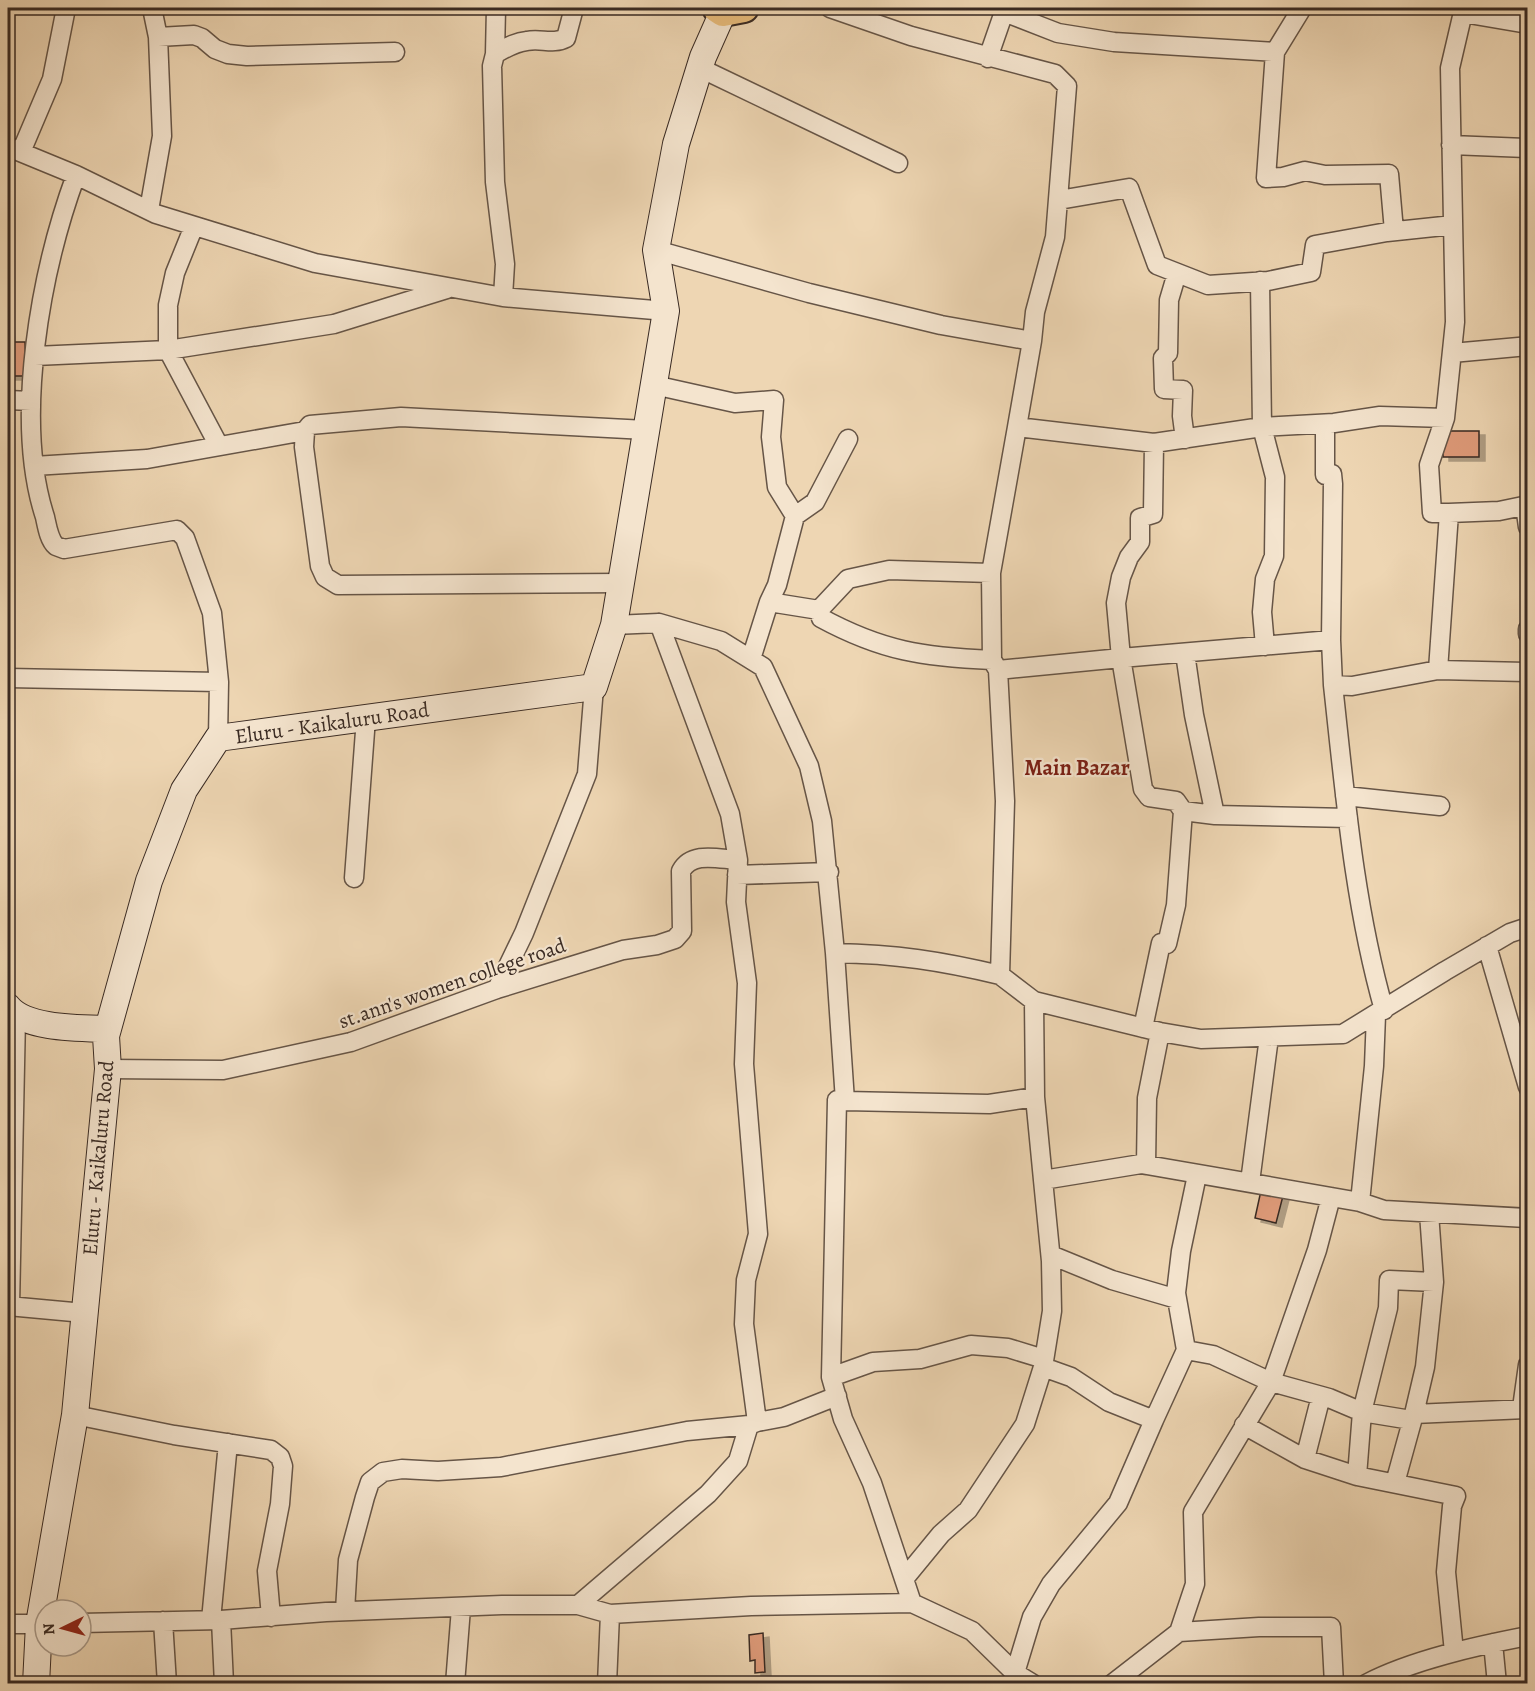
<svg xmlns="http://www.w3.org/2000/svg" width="1535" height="1691" font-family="Alegreya,serif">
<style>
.building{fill:#df9b7a;stroke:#392a23;stroke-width:1.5;filter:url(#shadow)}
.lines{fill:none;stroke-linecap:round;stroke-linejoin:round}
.street-casing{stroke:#665547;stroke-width:21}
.secondary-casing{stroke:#392a23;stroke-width:28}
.primary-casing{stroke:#392a23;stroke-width:32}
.street{stroke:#f4e4ce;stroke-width:18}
.secondary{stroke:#f4e4ce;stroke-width:26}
.primary{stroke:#e7bb7a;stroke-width:28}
.labels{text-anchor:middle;stroke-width:4.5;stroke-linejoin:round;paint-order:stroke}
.street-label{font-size:21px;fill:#392a23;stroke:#f4e4ce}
.neighbourhood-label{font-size:22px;font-weight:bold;fill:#7a1f14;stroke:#f4e4ce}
</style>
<defs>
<filter id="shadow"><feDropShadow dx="6" dy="4" stdDeviation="0" flood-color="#0004"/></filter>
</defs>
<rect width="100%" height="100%" fill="#eed6b3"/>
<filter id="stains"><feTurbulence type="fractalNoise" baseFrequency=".00333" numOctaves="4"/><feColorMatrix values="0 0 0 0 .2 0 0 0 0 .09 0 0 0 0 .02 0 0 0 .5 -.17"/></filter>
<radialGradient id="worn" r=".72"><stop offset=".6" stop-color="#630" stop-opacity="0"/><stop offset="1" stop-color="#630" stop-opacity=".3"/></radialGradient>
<path class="building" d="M8,319L9,342H25L26,376H8Z
M1443,431H1479V457H1443Z
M1262,1186L1284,1192L1276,1223L1255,1218Z
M763,1633L765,1672L755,1673V1660L750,1661L749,1635Z
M695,1678V1684H671V1679Z"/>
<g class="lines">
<g class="street-casing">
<path id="street" d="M1005,8L1004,12L1058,33L1114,42L1275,52L1302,8
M1463,13L1528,24
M158,37L194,35L202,38L215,49L228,54L247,56L395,52
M1275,52L1266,178L1283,177L1305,171L1325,175L1389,174L1394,231
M495,54L496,8
M988,58L1004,12
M700,68L898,163
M1451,145L1528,148
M8,147L76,175L156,214L315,263L503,297L666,311
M21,152L52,79L66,8
M1059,200L1129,188L1157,265L1208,285L1268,281L1311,272L1315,245L1387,232L1453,225
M149,210L162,136L158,37L152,8
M194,226L175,273L168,305V350L219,446
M656,250L809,293L941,325L1032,341L1035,312L1055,237L1067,86L1055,74L911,36L830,8
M1177,273L1169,300L1168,353L1163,358L1164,389L1183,390L1182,416L1185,439
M1260,281L1262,427L1334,423L1380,416L1445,418
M503,297L505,264L495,182L492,66L495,54C506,48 515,42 527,41C541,38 553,45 566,38L574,8
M1032,341L1017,427L1154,443L1262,427L1275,477L1274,556L1265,579L1262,612L1265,646
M1452,353L1528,346
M35,356L168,350L334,324L447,289
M654,385L735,403L774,400L771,437L777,487L795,516
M8,400L31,401
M1325,424V475L1332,474L1333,484L1331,640
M1017,427L991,573L992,660L998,670L1121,658L1143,789L1149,797L1176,801L1183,811L1176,905L1167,944L1161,943L1143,1028
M1154,443L1153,514L1140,518V542L1129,557L1121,577L1116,603L1121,658L1331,640L1333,685L1352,686L1438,670L1449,513H1432L1429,465L1445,418L1455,322L1450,68L1464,8
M34,466L147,459L305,431
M1525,505L1528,527
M1449,513L1499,511L1528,505
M991,573L889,570L848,579L819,610L821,618C882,651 923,657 992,660
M621,583L338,585L325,577L320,566L304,447L305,431L310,425L401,417L646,430
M769,602L819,610
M659,623L730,814L738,860L736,902L747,983L744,1064L758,1234L746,1280L744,1324L757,1422L784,1417L837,1396
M614,625L659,623L721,641L763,667L809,766L822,821L835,953C896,954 941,961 1000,975L1005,801L998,670
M1528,629V634
M751,659L769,602L777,585L795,516L815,502L848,439
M1438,670L1528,672
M8,678L219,682L212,613L185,538L177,530L64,549L56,546C49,540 47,526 45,517C13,419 41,270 76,175
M1333,685C1345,794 1354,904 1384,1010
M218,738L219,682
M1345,796L1440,806
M1183,811L1215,815L1194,715L1185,653
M1215,815L1348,818
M737,875L829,872
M354,878L366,718
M1487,946L1528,1087
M835,953L845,1101L989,1104L1035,1097L1034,1001
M1000,975L1034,1001L1160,1032L1201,1039L1343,1034L1445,971L1510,933L1528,927
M497,989L524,933L587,774L594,687
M108,1069L223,1070L351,1042L497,989L623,950L657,945L675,939L682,931L681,871C692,851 718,859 738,860
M1035,1097L1043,1180L1141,1164L1360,1202L1384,1210L1528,1218
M845,1101L837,1100L831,1377L843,1419L872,1483L912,1603
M1146,1165L1147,1098L1160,1032
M1250,1182L1269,1037
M1360,1202L1374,1066L1376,1015
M1051,1255L1112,1280L1177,1299
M8,1306L84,1313
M10,1306L16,1017
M1186,1350L1213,1355L1271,1382L1329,1398L1362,1412L1388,1308L1389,1280L1434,1282L1429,1213
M831,1377L873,1362L920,1359L971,1345L1008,1348L1044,1359
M1522,1408L1528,1365
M1414,1414L1425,1367L1434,1282
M75,1415L174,1435L271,1450L280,1457L283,1466L280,1504L267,1571L271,1617
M1154,1420L1186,1350L1176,1293L1181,1251L1197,1175
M1244,1425L1305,1459L1357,1476L1362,1412L1411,1420
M1305,1459L1321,1396
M1357,1476L1456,1496L1452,1506L1446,1572L1454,1652
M1395,1483L1414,1414L1528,1409
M904,1579L941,1534L968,1510L1025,1424L1043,1367
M578,1605L708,1494L738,1461L749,1425
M345,1611L348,1560L365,1497L370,1482L383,1472L402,1469L438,1471L501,1467L687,1431L749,1425L757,1422
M211,1620L228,1443
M221,1620L224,1684
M163,1621L167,1684
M81,1623L221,1620L326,1612L502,1605H578L610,1614L751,1606L912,1603L972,1631L1015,1673L1033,1684
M8,1624H45
M1179,1632L1259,1627H1331L1334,1684
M1493,1643L1497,1684
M1015,1682V1673L1032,1617L1051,1584L1118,1503L1154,1420L1109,1402L1071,1377L1043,1367L1052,1311L1051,1261L1043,1180
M455,1684L461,1608
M607,1684L610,1614
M1112,1684L1179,1632L1195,1584L1193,1512L1271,1382L1317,1250L1331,1197
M1366,1684C1412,1660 1476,1646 1528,1636"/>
</g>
<g class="secondary-casing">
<path id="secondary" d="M8,1007C26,1029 79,1028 108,1029
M36,1684L39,1624L75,1415L108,1069L106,1036L149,881L184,790L218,738L594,687L614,625L666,311L656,250L676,144L703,57L723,12"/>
</g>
<g class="primary-casing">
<path id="primary" d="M717,8L723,12L744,8"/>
</g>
<use href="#street" class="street"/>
<use href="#secondary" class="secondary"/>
<use href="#primary" class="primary"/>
</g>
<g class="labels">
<g class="street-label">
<text transform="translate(332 723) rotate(-8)" y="7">Eluru - Kaikaluru Road</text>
<text transform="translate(452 983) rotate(-19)" y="7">st.ann's women college road</text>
<text transform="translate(98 1158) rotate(-85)" y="7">Eluru - Kaikaluru Road</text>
</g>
<g class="neighbourhood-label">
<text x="1077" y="775">Main Bazar</text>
</g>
</g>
<rect width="1535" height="1691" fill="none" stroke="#eed6b3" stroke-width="30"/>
<rect x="9" y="9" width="1517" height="1673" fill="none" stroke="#392a23" stroke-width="3"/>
<rect x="15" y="15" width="1505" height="1661" fill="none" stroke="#392a23" stroke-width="1.5"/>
<g transform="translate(63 1628) rotate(265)"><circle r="28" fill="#f4e4ce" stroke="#a99a8a" stroke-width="1.5"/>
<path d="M0-4.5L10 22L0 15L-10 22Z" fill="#8f2418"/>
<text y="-9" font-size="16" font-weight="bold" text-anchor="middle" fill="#392a23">N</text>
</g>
<rect width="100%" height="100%" filter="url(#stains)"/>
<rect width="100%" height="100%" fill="url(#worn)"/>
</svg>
